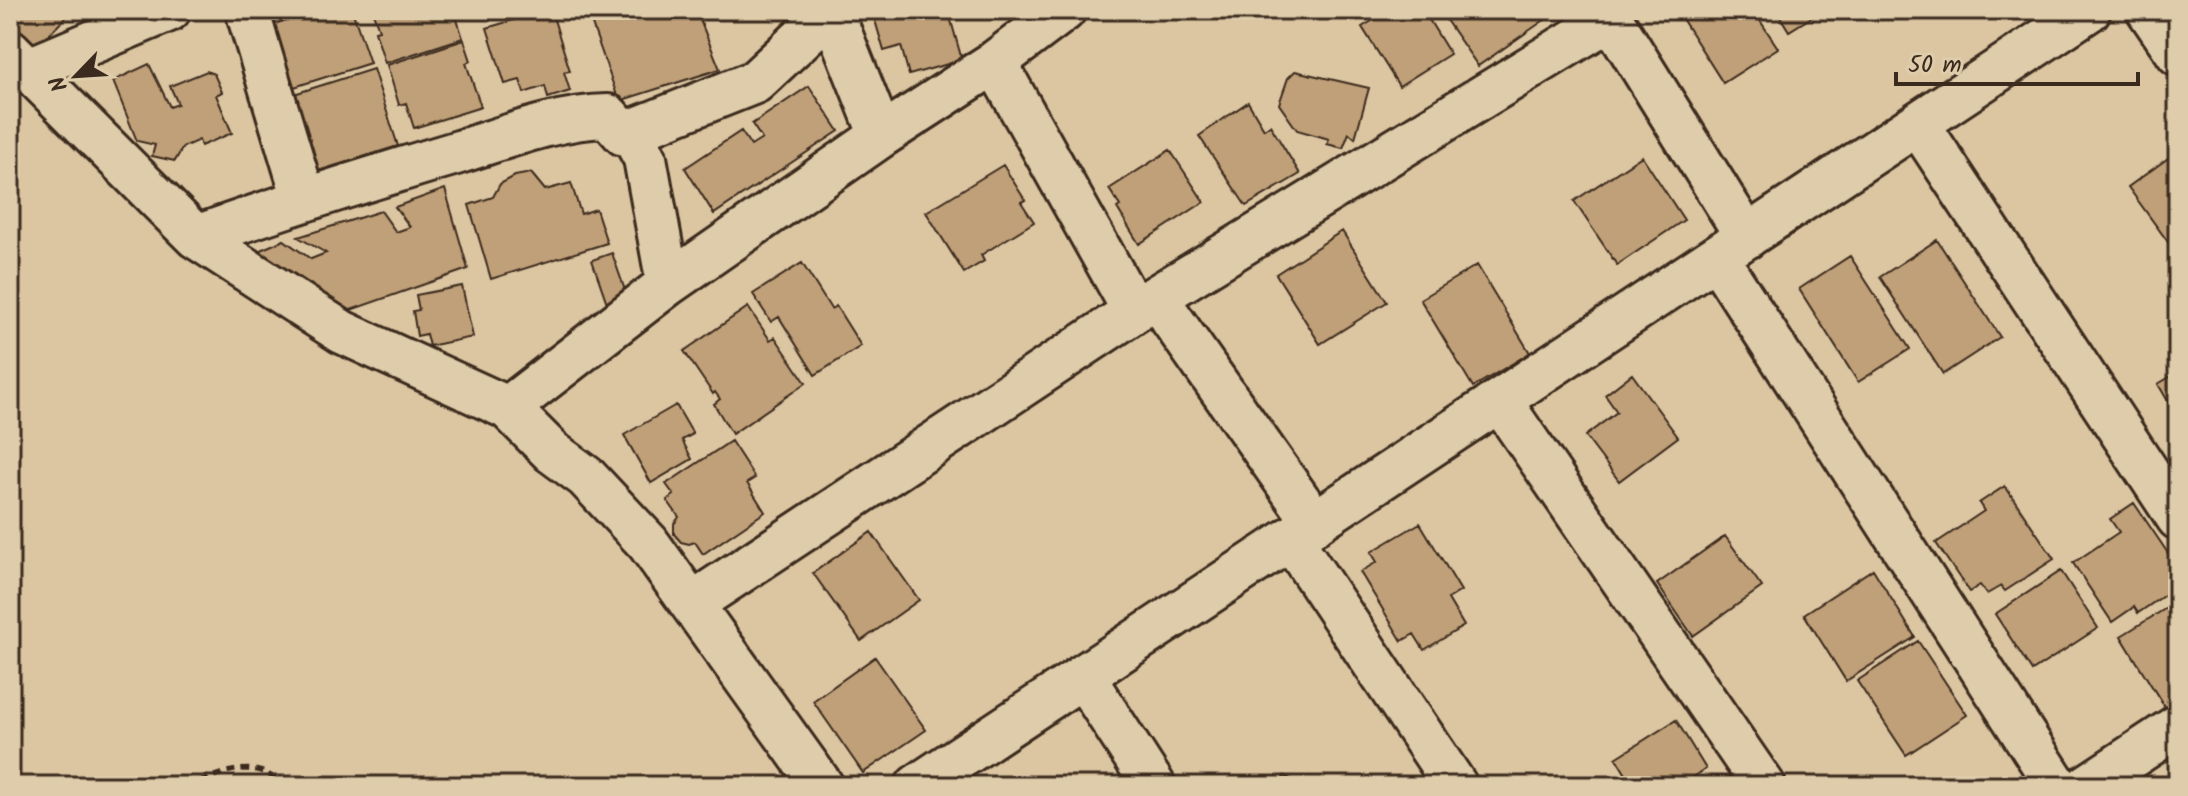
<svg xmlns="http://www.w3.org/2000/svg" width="2188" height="796" font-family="Kalam,sans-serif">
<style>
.building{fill:#c0a078;stroke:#3b2a1e;stroke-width:2}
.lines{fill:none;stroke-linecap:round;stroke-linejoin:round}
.minor-casing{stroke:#3b2a1e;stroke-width:48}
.path{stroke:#3b2a1e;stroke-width:5;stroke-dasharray:8 6;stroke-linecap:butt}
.minor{stroke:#dfccaa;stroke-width:42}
</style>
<rect width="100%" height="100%" fill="#dcc6a2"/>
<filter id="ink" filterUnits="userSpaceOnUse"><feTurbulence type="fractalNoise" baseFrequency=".0125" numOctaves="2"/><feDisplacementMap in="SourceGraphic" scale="16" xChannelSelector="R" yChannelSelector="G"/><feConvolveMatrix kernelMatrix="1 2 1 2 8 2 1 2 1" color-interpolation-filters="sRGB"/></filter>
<g filter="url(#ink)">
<path class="building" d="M10,10H73L37,47L10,20Z
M318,10H352L370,63L291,88L268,26Z
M372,10H454L463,38L385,63L375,31L379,30Z
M483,10H512L485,18Z
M546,10H551L570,71L564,72L570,91L548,98L545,86L524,93L520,80L505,84L487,28Z
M587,10H696L720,69L619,101Z
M872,10H948L962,60L909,75L901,46L884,51Z
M1390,10H1423L1450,54L1399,86L1362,27Z
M1439,10H1555L1556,12L1478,66Z
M1693,10H1753L1778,48L1723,83L1681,17Z
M1776,10H1823L1789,31Z
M464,40L471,61L466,63L481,107L414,128L406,103L399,105L387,65Z
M149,64L170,107L178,104L170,86L207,71L214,74L222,92L216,95L232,133L201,146L199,140L183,147L175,161L152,156L155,145L137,141L113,81Z
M373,69L398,146L318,171L310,145L301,148L294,94Z
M1295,71L1369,88L1355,138L1349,133L1343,148L1327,144L1329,139L1297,130L1279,104L1288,78Z
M809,86L839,131L714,214L685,168L741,131L751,146L762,139L752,124Z
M1248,102L1264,129L1270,125L1300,174L1246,206L1199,136Z
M1170,150L1204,202L1139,244L1117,208L1120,206L1109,189Z
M2178,151V241L2171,246L2128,187Z
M1642,156L1684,220L1617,265L1574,201Z
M1003,165L1025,200L1021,202L1034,222L981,255L984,261L964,273L926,212Z
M531,173L545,190L571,183L581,214L596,209L607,243L491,279L469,205L493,197L500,184L515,176Z
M445,189L468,269L328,318L246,256L284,240L311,259L326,253L298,237L381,211L396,232L410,227L395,207Z
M1342,231L1387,302L1320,344L1276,274Z
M1937,240L2000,337L1943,374L1880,277Z
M612,253L629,302L609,309L592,260Z
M1850,256L1910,349L1858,382L1799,289Z
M802,263L831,309L836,306L861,346L815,375L779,317L771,322L753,294Z
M1477,265L1530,353L1473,387L1420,299Z
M462,286L473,337L429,346L426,334L417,336L413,311L419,310L416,295Z
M748,307L770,340L775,337L806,383L732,434L714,404L720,399L715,392L713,394L684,351Z
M2178,372V418L2158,384Z
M1632,374L1678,437L1619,481L1585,436L1617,412L1605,395Z
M676,405L693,434L682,440L692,459L651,483L624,435Z
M731,441L755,478L747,483L765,512L703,554L695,542L689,544L681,542L674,534V524L679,517L667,500L674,495L666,484Z
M2005,486L2054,559L2005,591L2001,586L1987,594L1980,585L1969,592L1936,543L1984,511L1979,503Z
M2134,503L2178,568V586L2138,613L2134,607L2112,622L2073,563L2119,532L2110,519Z
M1420,523L1461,591L1448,599L1464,626L1424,650L1414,634L1402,641L1360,572L1377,562L1371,552Z
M871,532L919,600L861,641L813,573Z
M1725,536L1762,587L1693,636L1657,584Z
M1873,569L1915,637L1846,681L1804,614Z
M2061,571L2098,628L2032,671L1995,614Z
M2178,601V704L2167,711L2121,636Z
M1918,641L1967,715L1906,755L1857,681Z
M875,657L926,730L863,773L813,701Z
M1676,720L1706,769L1679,786H1633L1616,758Z
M1284,776L1307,786H1280Z"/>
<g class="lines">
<g class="minor-casing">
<path id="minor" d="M247,10L304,199
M831,10L881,136
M1606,10L1747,237
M2148,10L2178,54
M10,51L196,237L342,332L508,408L552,452L586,477L648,543L822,786
M995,62L1134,311
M29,69L169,10
M1918,124L2178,518
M624,134L755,82L831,11
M196,237C283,206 371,178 459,152C507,137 557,117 608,116L624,134L633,136L645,158L668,284
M1717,258L2057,786
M1156,297L1611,18
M1500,401L1764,786
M508,408L668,284L881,136L995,62L1064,10
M1291,539L1456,786
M693,603L1156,297L1315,523
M1083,676L1154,786
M917,786L2089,10
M2087,786L2178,726"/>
</g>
<path class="path" d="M188,786C218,774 257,755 282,786"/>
<use href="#minor" class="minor"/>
</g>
</g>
<rect width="2188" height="796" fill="none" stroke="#dfccaa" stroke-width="40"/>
<rect x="20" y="20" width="2148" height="756" fill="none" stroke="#3b2a1e" stroke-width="3" filter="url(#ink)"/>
<g transform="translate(76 76) rotate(245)" stroke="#dfccaa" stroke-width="6" paint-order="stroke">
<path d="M0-6L14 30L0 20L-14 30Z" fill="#3b2a1e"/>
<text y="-12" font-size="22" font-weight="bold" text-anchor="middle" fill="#3b2a1e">N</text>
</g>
<path d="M1896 72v12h242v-12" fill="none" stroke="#3b2a1e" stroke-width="4"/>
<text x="1908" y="72" font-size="24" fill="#3b2a1e" stroke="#dfccaa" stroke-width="6" paint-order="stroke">50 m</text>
</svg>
